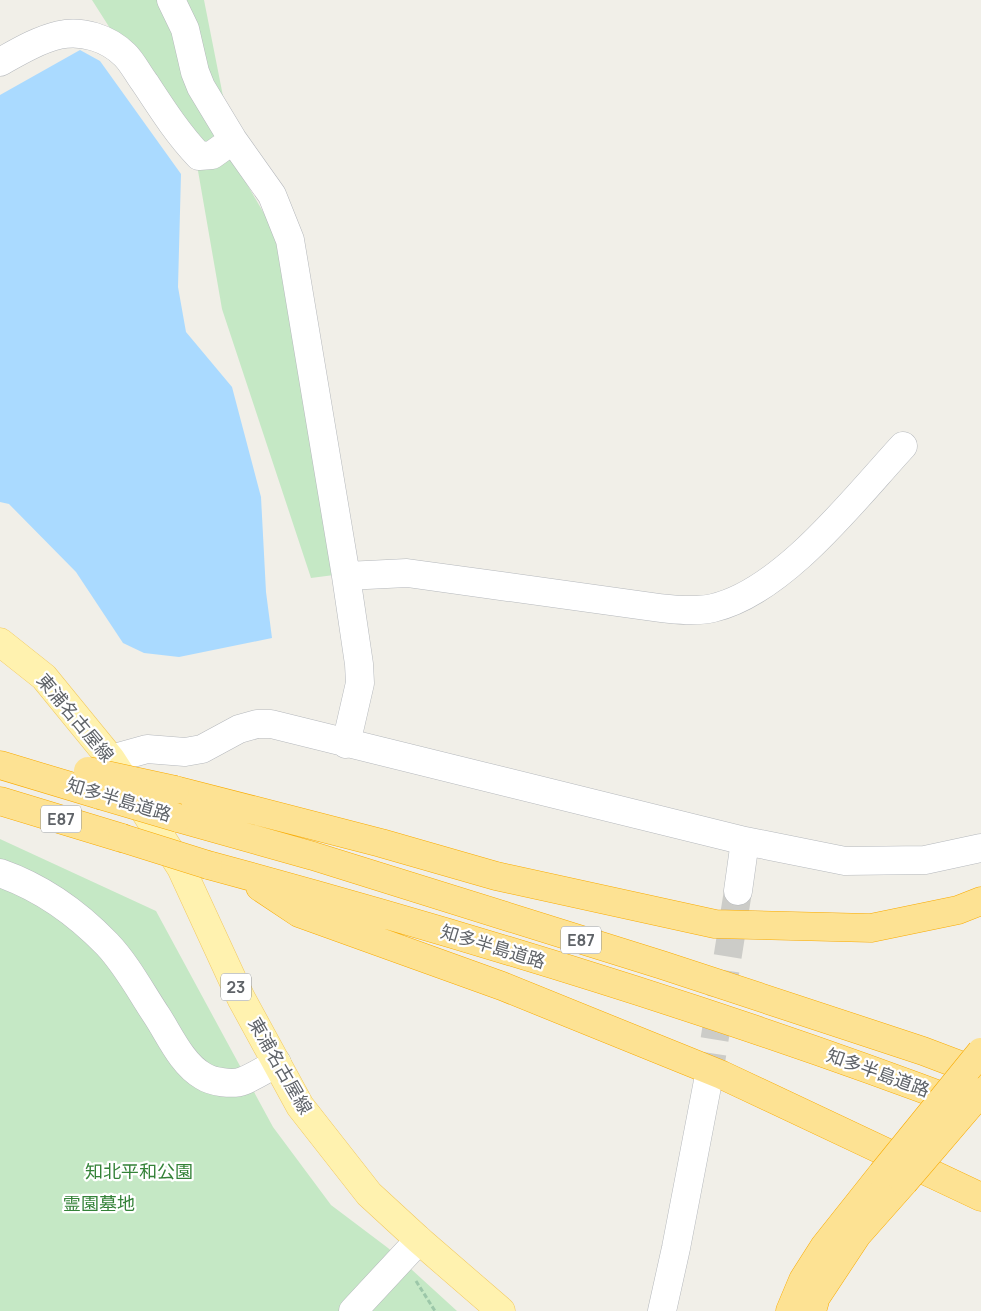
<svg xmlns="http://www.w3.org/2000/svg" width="981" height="1311" font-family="Manrope,'Noto Sans JP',sans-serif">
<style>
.green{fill:#c5e8c5}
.water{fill:#aadaff}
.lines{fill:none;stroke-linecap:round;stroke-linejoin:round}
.minor-tunnel{stroke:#ccccc8;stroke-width:28;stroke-dasharray:28 14;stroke-linecap:butt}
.minor-casing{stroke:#b5b8bc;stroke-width:29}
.major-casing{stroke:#f2c960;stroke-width:29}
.highway-casing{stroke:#f9ab00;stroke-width:29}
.path{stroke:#9cc7a9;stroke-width:3;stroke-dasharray:5 2.5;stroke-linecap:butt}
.minor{stroke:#fff;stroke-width:28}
.major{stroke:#fff2af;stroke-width:28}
.highway{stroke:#fde293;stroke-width:28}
.highway-bridge-casing{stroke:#f9ab00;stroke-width:29;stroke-linecap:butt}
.highway-bridge{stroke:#fde293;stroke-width:28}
.labels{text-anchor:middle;stroke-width:4.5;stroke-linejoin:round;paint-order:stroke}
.shield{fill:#fff;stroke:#8f9295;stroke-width:1}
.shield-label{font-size:16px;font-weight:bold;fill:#5f6368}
.street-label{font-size:18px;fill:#5f6368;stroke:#fff}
.park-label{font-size:18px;fill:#348238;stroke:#fff}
</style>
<rect width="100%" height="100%" fill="#f1efe8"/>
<path class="green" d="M92,0H204L237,167L280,241L334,575L311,578L222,309L197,165Z
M0,839L156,911L273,1127L331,1205L388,1248L457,1311H0Z"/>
<path class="water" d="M80,50L100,61L181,174L178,287L186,332L232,387L261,497L266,592L272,638L179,657L144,653L123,643L76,572L9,504L0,502V95Z"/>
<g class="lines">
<path class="minor-tunnel" d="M708,1081L738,891"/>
<g class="minor-casing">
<path id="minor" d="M171,0L185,29L195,72L201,87L233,140L272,195L290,240L346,576L359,664L360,683L346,744
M0,62C18,52 38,40 59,35C82,30 108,38 125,55C133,63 138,74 145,83C162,109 178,134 199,156L212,155L233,140
M346,576L407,573L660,608C677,610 696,612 713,608C783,592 855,498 903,446
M111,759L147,749L185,752L202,749L239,729L257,724H271L745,841L845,861L925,860L981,848
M0,873C40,887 77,913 107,944C127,965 141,992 157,1016C170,1036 182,1064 203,1076C212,1082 233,1085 243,1081C255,1076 266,1069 277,1063
M738,891L745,841
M353,1311L419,1240
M662,1311L676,1248L708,1081"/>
</g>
<g class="major-casing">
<path id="major" d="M0,642L44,677L111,759L181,868L241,998L300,1106L369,1194L419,1240L501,1311"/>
</g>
<g class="highway-casing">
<path id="highway" d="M0,765L100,795
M175,790L381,843L496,876L715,924L871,928L958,910L981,901
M0,801L122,838
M178,818L313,856L662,965L923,1051L981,1073
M208,865C463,934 718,1011 966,1105
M260,887L299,913L502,986L722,1075L981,1197
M790,1311L803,1280L824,1247L882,1174
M812,1311L816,1297L857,1235L904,1182"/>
</g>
<path class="path" d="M416,1281L435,1311"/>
<use href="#minor" class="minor"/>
<use href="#major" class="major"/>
<use href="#highway" class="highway"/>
<g class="highway-bridge-casing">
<path id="highway-bridge" d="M88,771L175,790
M100,795L178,818
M122,838L208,865
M882,1174L981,1052
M904,1182L981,1092"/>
</g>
<use href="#highway-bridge" class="highway-bridge"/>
</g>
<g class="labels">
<g class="shield">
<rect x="41" y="805.5" width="40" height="27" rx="4"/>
<rect x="561" y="926.5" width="40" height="27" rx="4"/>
<rect x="221" y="973.5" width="30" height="27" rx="4"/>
</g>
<g class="shield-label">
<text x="61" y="825">E87</text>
<text x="581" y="946">E87</text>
<text x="236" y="993">23</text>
</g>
<g class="street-label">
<text transform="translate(75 718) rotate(50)" y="6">東浦名古屋線</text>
<text transform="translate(119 800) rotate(17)" y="6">知多半島道路</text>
<text transform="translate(493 947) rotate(17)" y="6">知多半島道路</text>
<text transform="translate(280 1066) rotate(60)" y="6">東浦名古屋線</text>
<text transform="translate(878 1073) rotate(20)" y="6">知多半島道路</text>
</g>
<g class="park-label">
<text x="139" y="1178">知北平和公園</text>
<text x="99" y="1210">霊園墓地</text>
</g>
</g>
</svg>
